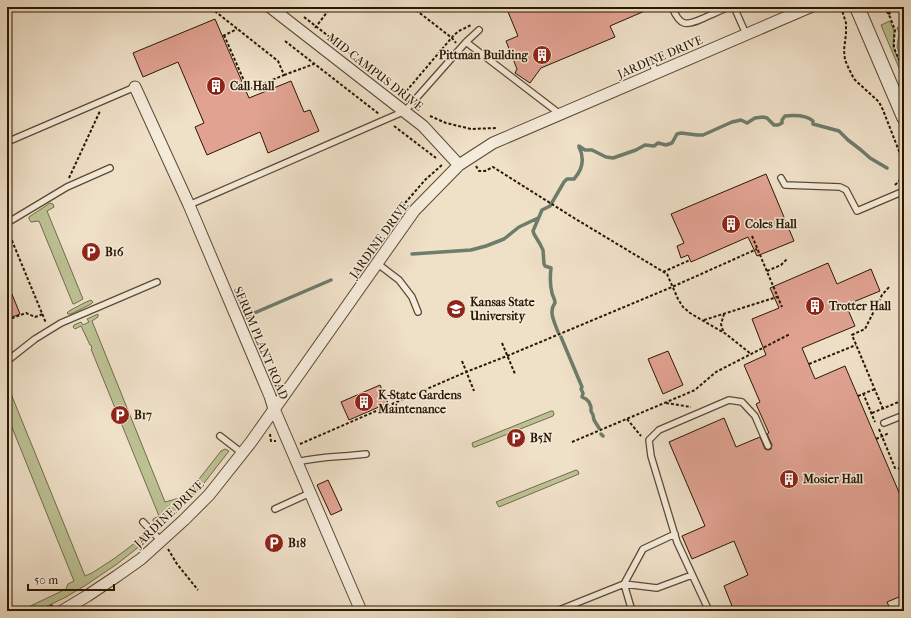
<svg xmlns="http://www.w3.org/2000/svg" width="911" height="618" font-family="'IM FELL French Canon',serif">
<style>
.green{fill:#bcc194;stroke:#726c4a}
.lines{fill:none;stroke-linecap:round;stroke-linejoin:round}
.stream{stroke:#6d7c6b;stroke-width:3.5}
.building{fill:#e1a292;stroke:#291801}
.service-casing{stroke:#5a4a33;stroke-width:8}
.minor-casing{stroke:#5a4a33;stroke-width:13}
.tertiary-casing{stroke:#5a4a33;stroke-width:16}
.path{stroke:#291801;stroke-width:2;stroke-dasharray:3 2;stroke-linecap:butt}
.service{stroke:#f5ebdb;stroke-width:5.5}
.minor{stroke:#f5ebdb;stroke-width:11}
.tertiary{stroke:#f5ebdb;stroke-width:14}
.labels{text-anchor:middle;stroke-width:3;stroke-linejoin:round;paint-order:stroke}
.poi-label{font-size:12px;font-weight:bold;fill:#291801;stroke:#f5ebdb;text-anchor:start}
.street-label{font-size:12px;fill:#291801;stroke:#f5ebdb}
</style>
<rect width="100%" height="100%" fill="#efe0c8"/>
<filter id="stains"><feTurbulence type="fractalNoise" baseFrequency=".005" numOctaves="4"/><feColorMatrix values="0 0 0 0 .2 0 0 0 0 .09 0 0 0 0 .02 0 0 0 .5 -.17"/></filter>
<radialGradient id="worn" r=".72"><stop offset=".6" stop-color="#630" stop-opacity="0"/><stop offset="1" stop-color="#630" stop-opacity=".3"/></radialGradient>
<path class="green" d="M904,18V65L897,47L899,33L897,28L901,25Z
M890,21L894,31L893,47L904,73V80L881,25Z
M50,203L53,204L54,207L47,211L83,299L74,304H73L39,221L31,222L29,219V217Z
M91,300L93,302L91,304L71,314H68L67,313L69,311L84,303Z
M98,314V317L92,321L165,502L183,497L196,483L221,451L225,449L229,451L201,487L181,508L160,529H159L153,521V519L159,516L91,349L92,348L91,345H90L81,326L75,329L73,327L74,325L81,322L83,325L89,322L87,319Z
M7,384L85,576L92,573L115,558L131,546L143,535H147L150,538L117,564L86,585L66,597L37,611H20L66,589L68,584L74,581L7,415Z
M551,411H553L554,414L553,416L475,447H473L472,443Z
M576,470L578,471L579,474L499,507L496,502Z"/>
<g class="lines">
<path class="stream" d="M579,146L585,150H592L606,157L613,158L636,150L645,145L654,146L658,143L666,145L672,143L677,134L681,133L697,135H703L732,122L741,120L747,123L755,118L763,117L767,118L774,125H778L782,123V120L785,116C794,115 806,115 813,121V124L839,131L848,140L861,150L870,158L887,168
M412,254L471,250L486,246L504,239L519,227L538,218
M245,317L331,280
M558,332C555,323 548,312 555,303C555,299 553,297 552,293C550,285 550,276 551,268L545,266L544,264L543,250L540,244L534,234L533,231L542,210L550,206L564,182L567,179H574C583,169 585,159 579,147
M561,337L582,387L581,389L583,393L582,397L586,399L589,402L591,407V411L593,415L594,420L599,428
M601,434L603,436"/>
</g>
<path class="building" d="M506,7H654L610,26L615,37L541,68L530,83L515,73L517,69L506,41L518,36Z
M215,19L249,98L291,81L304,112L310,110L319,131L268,153L260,132L207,155L195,127L204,123L178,62L143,77L133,53Z
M766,174L794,241L757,256L748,237L691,262L688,255L681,258L677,246L684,243L671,214Z
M828,263L837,284L871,269L880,291L846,305L855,326L802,348L815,379L845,366L904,504V595L887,602L891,611H846L844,607L835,611H828L826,606L815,611H734L724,586L748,575L734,541L692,559L682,536L705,526L669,442L724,418L736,447L760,437L765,449L768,450L771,449L772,445L767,434L769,433L756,404L760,402L744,365L766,355L752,319L779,308L770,288Z
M7,282L20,314L7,319Z
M668,351L683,385L663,394L648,359Z
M380,385L388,403L349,420L341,402Z
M328,480L342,510L331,515L317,485Z"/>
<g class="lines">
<g class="service-casing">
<path id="service" d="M672,7C680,27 686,26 704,18C712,14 720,11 728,7
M734,7L746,34
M466,42L560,114
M652,62L656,73
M7,142L135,87
M781,178L785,185L840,187L846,190L857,211L904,191
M189,205L405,111L466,42L479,30
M7,223L67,187L110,168
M378,264L399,280L412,297L418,312
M7,350L10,358
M7,361L35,339L61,323L157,282
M884,423L904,415
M220,436L242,453
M297,462C320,456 343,457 366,454
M275,509L310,493
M143,522L161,541
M559,610L624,584L657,588L692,575
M632,611L624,584L643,549L675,534
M709,611L677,542L651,456L649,440L659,430L729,400L742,402L755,416L768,446"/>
</g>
<g class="minor-casing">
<path id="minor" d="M270,7L423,126L459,165
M135,87L189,205L270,396L274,409L361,611
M62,611L87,596L117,576L141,559L184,520L209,495L251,442L414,211L459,165L493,143L810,7"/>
</g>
<g class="tertiary-casing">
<path id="tertiary" d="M857,7L904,117"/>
</g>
<path class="path" d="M206,7L211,8L278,61L284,75L246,91
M412,7L452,38L456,43
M841,7L846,23V34L844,50L845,60L849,69L854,79L879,102L883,110L904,164
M884,7L890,17L895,30L894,39V48L904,71
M897,7L904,10
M888,14L892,12L897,7
M304,17L340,45
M315,28L331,7
M224,35L248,90
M223,36L237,29
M285,41L379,114
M284,75L314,64
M403,95L454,35L459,31L471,25
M430,116L446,123L471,129L497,128
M394,126L436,158
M476,166L479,171H485L493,167L574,218L667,274L678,299L683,307L690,313L726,334L751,354
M69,178L100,111
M895,185L904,176
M405,203L426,179L442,165
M8,231L46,323
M752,236L782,307
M767,271L781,265L787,259
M663,272L690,260
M7,320L26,313L35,317L43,314
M704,320L777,297
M723,331L721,324L724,314
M502,343L515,374
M462,361L474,391
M809,364L856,345
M863,393L875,422
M858,396L875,389
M666,403L691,407
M883,409L852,335L854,334L865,329L882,295L890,286
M872,413L901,401
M627,419L641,436
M879,429L895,468L904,469
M270,434L271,441H276
M876,439L889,433
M572,442L688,393L695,390L716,372L790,334
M300,444L466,372L507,356L672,287L757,249
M168,549L177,564L198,590
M41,611L53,605
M214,611L215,610"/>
<use href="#service" class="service"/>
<use href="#minor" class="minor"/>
<use href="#tertiary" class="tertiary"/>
</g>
<defs>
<g id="building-disc" transform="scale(1)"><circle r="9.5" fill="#8f2418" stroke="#f5ebdb"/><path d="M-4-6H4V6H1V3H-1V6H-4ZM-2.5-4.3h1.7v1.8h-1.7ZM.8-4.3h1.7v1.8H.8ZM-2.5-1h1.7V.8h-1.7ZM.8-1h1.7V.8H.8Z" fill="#fff"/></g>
<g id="parking-disc" transform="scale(1)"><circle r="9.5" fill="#8f2418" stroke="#f5ebdb"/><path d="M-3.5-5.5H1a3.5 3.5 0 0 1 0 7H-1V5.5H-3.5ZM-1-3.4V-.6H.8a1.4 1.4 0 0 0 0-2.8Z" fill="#fff"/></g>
<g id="university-disc" transform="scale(1)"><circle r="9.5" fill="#8f2418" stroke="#f5ebdb"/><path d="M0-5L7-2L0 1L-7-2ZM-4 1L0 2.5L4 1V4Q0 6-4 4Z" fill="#fff"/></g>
</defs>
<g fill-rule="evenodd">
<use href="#building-disc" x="542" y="55"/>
<use href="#building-disc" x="216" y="86"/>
<use href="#building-disc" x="731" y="224"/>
<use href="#parking-disc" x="91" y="252"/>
<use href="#building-disc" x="815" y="306"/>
<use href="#university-disc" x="456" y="309"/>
<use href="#building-disc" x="364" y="402"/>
<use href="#parking-disc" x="120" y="415"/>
<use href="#parking-disc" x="516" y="438"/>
<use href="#building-disc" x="789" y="479"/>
<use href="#parking-disc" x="274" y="543"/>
</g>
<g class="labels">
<g class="poi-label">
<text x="528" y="59" text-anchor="end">Pittman Building</text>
<text x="230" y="90">Call Hall</text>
<text x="745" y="228">Coles Hall</text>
<text x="105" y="256">B16</text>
<text x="470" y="306">Kansas State<tspan x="470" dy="14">University</tspan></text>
<text x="829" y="310">Trotter Hall</text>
<text x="378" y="399">K-State Gardens<tspan x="378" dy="14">Maintenance</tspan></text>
<text x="134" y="419">B17</text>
<text x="530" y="442">B5N</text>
<text x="803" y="483">Mosier Hall</text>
<text x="288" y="547">B18</text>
</g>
<g class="street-label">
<text transform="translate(660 57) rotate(-23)" y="4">JARDINE DRIVE</text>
<text transform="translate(375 72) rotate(38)" y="4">MID-CAMPUS DRIVE</text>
<text transform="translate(379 240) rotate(-54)" y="4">JARDINE DRIVE</text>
<text transform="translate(261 343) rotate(67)" y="4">SERUM PLANT ROAD</text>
<text transform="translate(169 514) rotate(-44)" y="4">JARDINE DRIVE</text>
</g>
</g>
<rect width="911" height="618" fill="none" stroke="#efe0c8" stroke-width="24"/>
<rect x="8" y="8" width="895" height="602" fill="none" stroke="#291801" stroke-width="2"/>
<rect x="12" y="12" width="887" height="594" fill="none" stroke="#291801"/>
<path d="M28 584v6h86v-6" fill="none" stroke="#291801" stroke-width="2"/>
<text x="34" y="584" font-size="12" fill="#291801" stroke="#f5ebdb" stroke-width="3" paint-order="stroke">50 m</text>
<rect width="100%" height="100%" filter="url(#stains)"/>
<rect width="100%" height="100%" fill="url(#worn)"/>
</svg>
